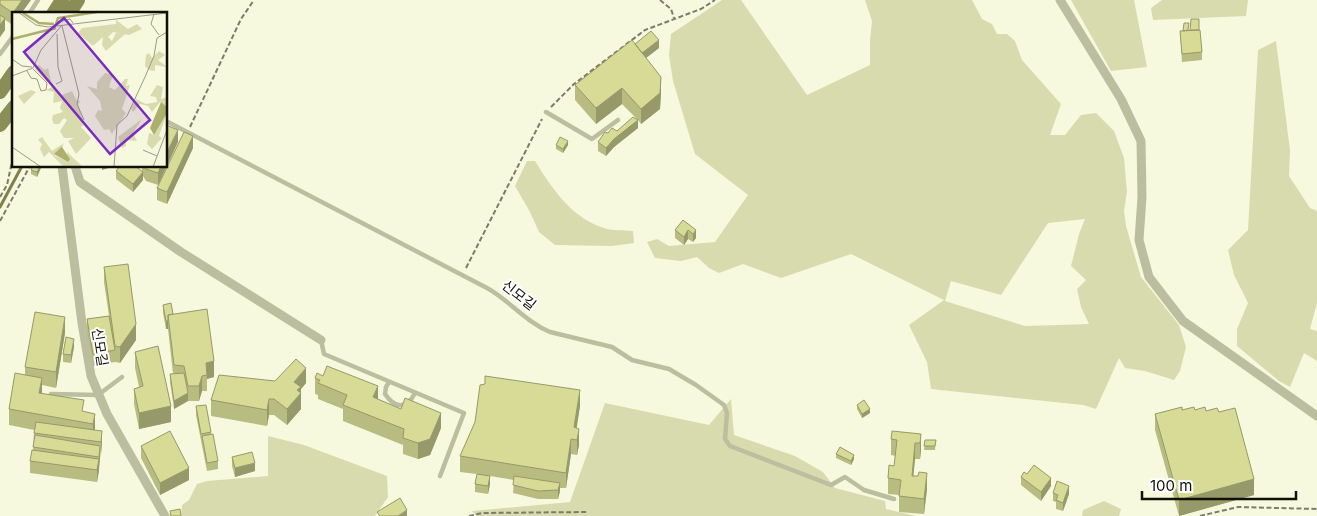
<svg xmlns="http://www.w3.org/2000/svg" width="1317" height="516" font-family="Inter,'Noto Sans KR',sans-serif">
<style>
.green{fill:#d8dbae;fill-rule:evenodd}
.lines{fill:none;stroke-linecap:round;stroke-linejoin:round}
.stream{stroke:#7e804e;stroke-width:3}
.path{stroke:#7b7c6a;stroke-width:2;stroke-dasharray:5 2.5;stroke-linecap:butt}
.service{stroke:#bcbea0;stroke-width:4.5}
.minor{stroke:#bcbea0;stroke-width:9}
.primary{stroke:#8b8d56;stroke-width:14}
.wall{fill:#b9bc81}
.shaded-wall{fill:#969969}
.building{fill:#d7db96;stroke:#969969}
.labels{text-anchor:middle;stroke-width:4;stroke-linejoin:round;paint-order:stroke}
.street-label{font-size:14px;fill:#101007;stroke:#fff}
.inset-river{fill:none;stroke:#adb06c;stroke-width:2.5}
.inset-road{fill:none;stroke:#9b9c88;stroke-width:1}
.view{fill:#7b2cbf;fill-opacity:0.15;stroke:#7b2cbf;stroke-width:2.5}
.inset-edge{fill:none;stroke:#101007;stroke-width:2.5}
</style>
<rect width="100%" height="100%" fill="#f7f9de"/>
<path class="green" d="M722,0H741L807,95L870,65V40L872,21L865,0H972L982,19L992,24L997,34H1007L1015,41L1022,60L1061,104L1050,135H1065L1081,115L1096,113L1114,131L1124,158L1127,192L1124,211L1126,226L1141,277L1179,325L1186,347L1180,371L1174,380L1145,371L1125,368L1119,358L1096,409L1083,405L931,389L927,362L909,325L944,300L851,254L781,278L743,264L719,273L709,268L697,257L681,261L655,258L647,242L657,239L669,246L715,242L748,195L695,154L673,81L669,55L671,34ZM1085,219L1079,234L1071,266L1086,280L1077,289L1081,307L1089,324L1025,326L945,301L951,281L1001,295L1048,223Z
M1071,0H1134L1147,67L1111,71Z
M1162,0H1248L1246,16L1153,20L1151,8Z
M1276,41L1290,150L1289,176L1310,208L1317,211V303L1310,329L1317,331V361L1304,353L1290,387L1279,381L1237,346V329L1248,303L1234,275L1228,250L1248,230L1258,50Z
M527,161H535C552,188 570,216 601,227C610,231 623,230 633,231L634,243L612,246L555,245L539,232L530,212L515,186Z
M731,399L734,435L795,456L823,472L835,488L885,501L886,509L916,516H476L472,511L570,502L605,403L709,425Z
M268,436L304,445L387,476L388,497L375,516H181L182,505L189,500L197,484L207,481L268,476Z
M1104,501L1121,509L1119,516H1082L1083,510Z"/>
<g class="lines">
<path class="stream" d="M0,207L22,166"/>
<path class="path" d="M660,0L671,9L674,18
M551,107L574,84L645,30L701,9L715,0
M190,127L241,19L254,0
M0,197L7,185L13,157L12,129
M0,221L30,166
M466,268L542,119
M469,516L482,513L587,512
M1200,516L1238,507L1317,509"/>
<path class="service" d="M29,14L38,0
M0,54L14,35
M546,112L592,139L618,120
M166,121L487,288C509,300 526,322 550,332L612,347L632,360L669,369L696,385L724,405L727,413L725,439L730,446L831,485L845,477L864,490L894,499
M321,340L324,354L464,413L440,476
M389,382L386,387L385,394C395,409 407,409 415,393
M51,394L98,395L122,377"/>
<path class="minor" d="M1060,0L1121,99L1141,141L1142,197L1139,240L1149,277L1183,321L1317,416
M62,166L82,323L91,376L107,414L165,516
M75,166L80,182L181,252L321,340"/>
<path class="primary" d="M53,14L62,0
M69,14L78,0
M0,92L14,72
M0,125L14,107"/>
</g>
<path class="wall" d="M0,0L14,14V24L13,25L5,20V30L0,37Z
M1188,30H1199L1202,52V60L1182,62L1180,31Z
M659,48L646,58L661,93L660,109L641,124L638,120V128L614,147L606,156L598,151V142L608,133L617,131L637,119L622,104L596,124L575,100V85Z
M178,142L158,185L146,181L143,176V180L133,192L116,179V171L142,172V166H166Z
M556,145H568L563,153L556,149Z
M193,148L167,204L157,200V188Z
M41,166L37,177L31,174V170Z
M683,220L696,238L693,242L688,239L684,245L675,238V230Z
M104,267L136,340L120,363L115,362L93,366L87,331V319L109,316L104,282Z
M163,305L173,314L214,377L207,379V391H202L199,401H188L174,409L170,382V374H173L168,329H166L163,313Z
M65,333L56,388L42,385V393L84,412L95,414V430L102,443L97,482L30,473V461L33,450L34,430L9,425V409L25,375V367Z
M74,347L71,363L63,362V354Z
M135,352L171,422L139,429L134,404V389L139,387L135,368Z
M315,378L378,399L441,428L430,455L418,459L403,454V445L343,421V409L318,399V395L315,394Z
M275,381L306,383L301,389V409L287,425L274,415H269L267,426L211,416V400Z
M857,405L870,413L862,418L857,409Z
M196,406L211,432L218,461V469L207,471L196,415Z
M580,406L576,428L579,445L577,455L571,454L566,488H560V491L558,499H538L513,493L514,480L490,476V484L488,494L475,492V484L477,474L460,472V456Z
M1182,410L1206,411L1219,412L1254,495L1179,516L1155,430V414Z
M921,434V450L920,459H915L913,476L927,489L924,514L899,512V495L888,494V478L894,466L896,456L891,455V439Z
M925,440H936L935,450H924Z
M141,446L189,480L160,495L141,458Z
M836,454L854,459L851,465L836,458Z
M232,457L255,471L235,477L232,466Z
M1027,474L1051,486L1041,501L1021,485V477Z
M1053,493L1069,494L1063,511L1056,509V502L1053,501Z"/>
<path class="shaded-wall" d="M22,0H31L21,14H14V24L13,25V13Z
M5,18V30L0,37V25Z
M659,40V48L642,61V53Z
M661,77V93L660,109L641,124V109Z
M622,88V104L596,124V108Z
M638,120V128L614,147L606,156V148L614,139Z
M178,130V142L158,185V173L161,166H166V154Z
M193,136V148L167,204V192Z
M568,141V145L563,153V149Z
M40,166H41V168L37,177V172Z
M102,166H115L102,170Z
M143,172V180L133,192V184Z
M688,230V239L684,245V237Z
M696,230V238L693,242V234Z
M65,317V333L56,388V372Z
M166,321H168V329H166Z
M136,324V340L120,363V347Z
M74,339V347L71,363V355Z
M214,361V377L207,379L206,363Z
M306,368V383L301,389V409L287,425V409L294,382Z
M202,376V391L199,401V386Z
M42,378V394L39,393Z
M378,386V402L373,397Z
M580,390V406L575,439L574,427Z
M188,393V401L174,409V401Z
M269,399V415L267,426V410Z
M171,406V422L139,429V413Z
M870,409V413L862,418V414Z
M441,413V428L430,455L418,459V443Z
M95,414V429L93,440V424Z
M579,429V445L577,455V440Z
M102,431V443L101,455V442Z
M921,434V450L920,459V443Z
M571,439V454L566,488V473Z
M915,443V459L912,491V476Z
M100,446V458L99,469V457Z
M854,455V459L851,465V461Z
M99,459V471L97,482V470Z
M255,463V471L235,477V468Z
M189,468V480L160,495V483Z
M927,473V489L924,514V499Z
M490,476V484L488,494V486Z
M1051,478V486L1041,501V492Z
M1254,479V495L1179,516V500Z
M560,483V491L558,499V490Z
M1069,486V494L1063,511V503Z
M407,510V516H398Z"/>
<path class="building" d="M0,0H22L13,13L0,4Z
M0,15L5,18L0,25Z
M1191,19H1199V30H1190Z
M1184,23H1189L1188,30L1183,31Z
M1200,30L1202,52L1182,54L1180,31Z
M651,31L659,40L642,53L635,44Z
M632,40L661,77L660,93L641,109L622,88L596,108L575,85Z
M633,117L638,120L614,139L606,148L598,142L605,132L608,133L612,128L617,131Z
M166,125L178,130L166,154Z
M184,132L193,136L167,192L157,188Z
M560,137L568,141L563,149L556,145Z
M33,166H40L37,172L31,170Z
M120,166H135L143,172L133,184L116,171Z
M144,166H161L158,173L146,169Z
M683,220L696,230L693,234L688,230L684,237L675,230Z
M128,264L136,324L120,347L115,346L104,267Z
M171,303L173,314L168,315V321H166L163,305Z
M207,309L214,361L206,363L207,375L202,376L199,386H188L184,366L174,365L168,315Z
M35,312L65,317L56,372L25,367Z
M109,316L115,350L93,354L87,319Z
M66,337L74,339L71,355L63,354Z
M158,346L171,406L139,413L134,389L143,386L135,352Z
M296,359L306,368L294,382L301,387L297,390L301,393L287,409L274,399H269L267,410L211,400L219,375L275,381Z
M327,366L378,386L373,397L401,409L405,398L441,413L430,439L418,443L403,438L404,429L343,405L347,395L318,383L320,380L315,378L317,373L323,376Z
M15,373L42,378L39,393L84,400L82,411L95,414L93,424L9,409Z
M184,373L188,393L174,401L170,374Z
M485,376L580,390L574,427L579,429L577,440L571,439L566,473L460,456L475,422L480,385L485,384Z
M864,400L870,409L862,414L857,405Z
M206,405L211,432L201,434L196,406Z
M1182,407V410L1194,407L1195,410L1205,407L1206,411L1217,408L1219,412L1235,408L1254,479L1179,500L1155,414Z
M36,422L102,431L101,442L34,433Z
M170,431L189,468L160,483L141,446Z
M892,431L921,434L920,443H915L912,476H918L919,472L927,473L924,499L899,496L901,480L888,478L889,465L894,466L897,440L891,439Z
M213,434L218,461L207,463L202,436Z
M35,435L100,446L99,457L33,447Z
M925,440H936L935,446H924Z
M840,447L854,455L851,461L836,454Z
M32,450L99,459L97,470L30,461Z
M252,452L255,463L235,468L232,457Z
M1034,465L1051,478L1041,492L1021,477L1024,472L1027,474Z
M477,474L490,476L488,486L475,484Z
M514,476L560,483L558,490L538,491L513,485Z
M1057,481L1069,486L1063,503L1056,500L1058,495L1053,493Z
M400,498L407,510L398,516H380L377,512Z
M180,509L181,516H171L170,511Z"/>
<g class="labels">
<g class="street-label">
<text transform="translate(519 295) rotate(38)" y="5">신모길</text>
<text transform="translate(100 347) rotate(81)" y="5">신모길</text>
</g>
</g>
<g transform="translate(12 12)">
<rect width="155" height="155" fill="#f7f9de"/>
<path d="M104,8L116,17L125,12L130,17L117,23L101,20L96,25L100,29L104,21L113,22L94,39L90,33L91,25L81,34L66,21L70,16L104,12ZM147,39L153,43L146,48L155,55L143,53V59L137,58L133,54L134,43L137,41L140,46ZM27,53L33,58L36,56L39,69L35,70L22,56ZM93,61L101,63L97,75L103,78L113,67H116L114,74L118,73L110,97L114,101L100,122L97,117L92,118L83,104L86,98L90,99L88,89L75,74L85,77V70ZM145,73L151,75L149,87L155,85V95L148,90L140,100L136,94L128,92L121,100L119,97L124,87L134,92L145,90L144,85L138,84ZM40,75L50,83L60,79L65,89H69L66,92L72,112L69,115L79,126L64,142L56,129L62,126H52L48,119L55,108L52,106L47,112H42L40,108L41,103L51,100L48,96L50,89L41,91L42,80L34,78ZM19,78L24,80L12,92L6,84ZM155,101L147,124L150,126L140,137L135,132L137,121L142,123ZM130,107L121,121L125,129L114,128V134L110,136L106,125ZM30,125L40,139L52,131L42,143L56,150L55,140L71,155H52L37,140L32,145L28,137L30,132L26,128Z" fill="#d8dbae"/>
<path d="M149,90L155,95V101L142,123L138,116ZM52,132L50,135L58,147L56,150L42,142Z" fill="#adb06c"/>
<path class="inset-river" d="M11,1L27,11L42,12M44,12L46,6L85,0M0,27L44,16"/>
<path class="inset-road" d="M6,0L24,13L36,15L155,1M142,2L139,12L147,23M47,10L58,7L61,11M50,14L67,82L65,92L72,108M0,47L10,54L20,55M15,59L19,66L25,67L29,79L34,78L35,71L21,57M0,64L21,56L29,38L50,13M44,72L50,69L46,55L45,22M0,135L29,155M131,138L145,144M102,155L105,113L115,104L133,65L142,44L145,26L155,20M141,155L155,118"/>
<path class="view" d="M52,6L138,108L98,142L12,40Z"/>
<rect width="155" height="155" class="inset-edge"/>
</g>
<path d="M1142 491v8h154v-8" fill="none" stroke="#101007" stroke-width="2.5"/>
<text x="1150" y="491" font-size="15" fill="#101007" stroke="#ffffff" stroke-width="4" paint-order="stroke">100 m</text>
</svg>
